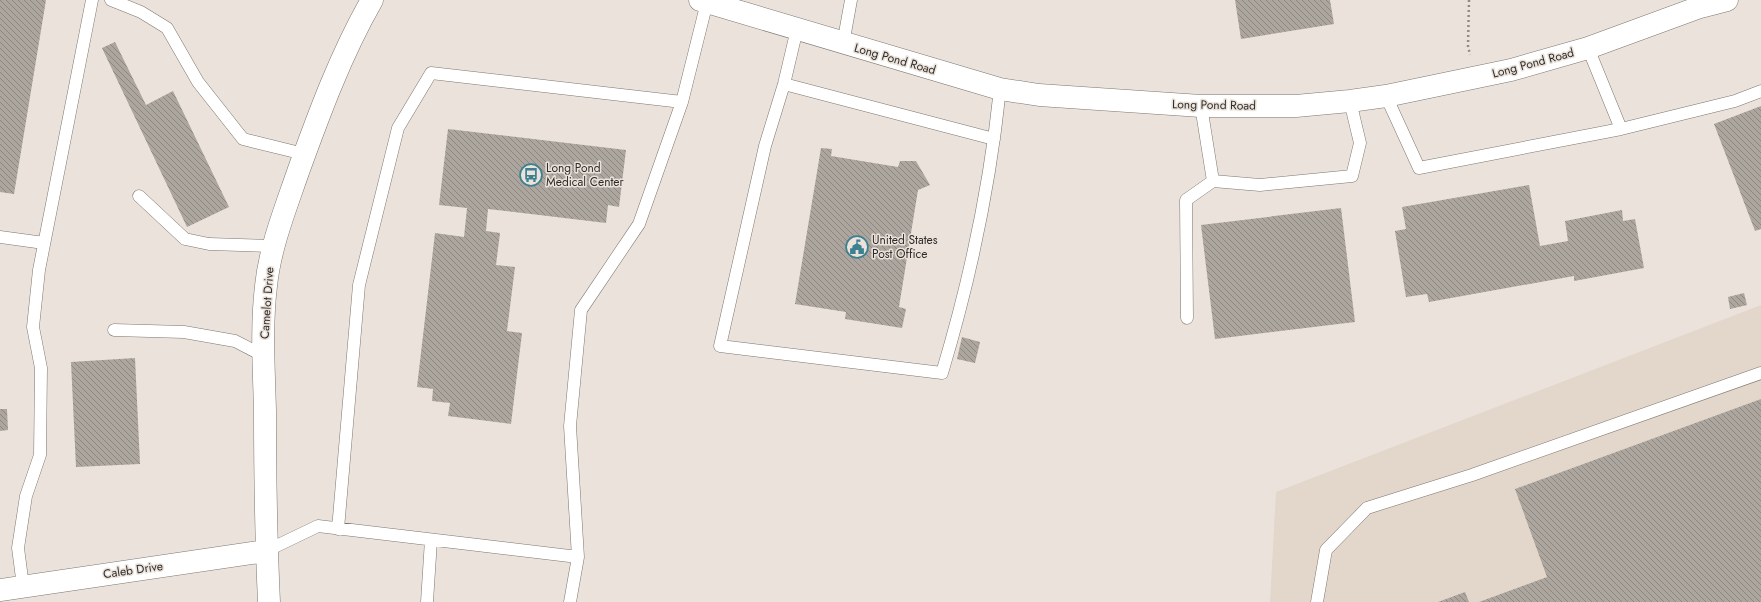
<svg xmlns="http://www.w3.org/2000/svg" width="1761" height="602" font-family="Jost,sans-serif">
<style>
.built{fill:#e3d6ca}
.building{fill:url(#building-back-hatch)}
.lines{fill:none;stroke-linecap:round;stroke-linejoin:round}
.service-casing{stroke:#7d766f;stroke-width:13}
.minor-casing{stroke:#7d766f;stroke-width:23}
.tertiary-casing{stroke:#7d766f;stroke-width:23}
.path{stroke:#918b86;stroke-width:2.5;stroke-dasharray:2 3;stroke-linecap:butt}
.service{stroke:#fff;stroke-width:12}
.minor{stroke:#fff;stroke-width:22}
.tertiary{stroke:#fff;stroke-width:22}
.labels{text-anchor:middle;stroke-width:3;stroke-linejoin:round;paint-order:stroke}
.street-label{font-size:12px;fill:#2e2b29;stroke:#ebe3db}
.poi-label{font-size:12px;fill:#2e2b29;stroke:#ebe3db;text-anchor:start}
</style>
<defs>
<pattern id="building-back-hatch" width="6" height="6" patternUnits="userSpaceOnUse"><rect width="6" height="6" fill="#ada69e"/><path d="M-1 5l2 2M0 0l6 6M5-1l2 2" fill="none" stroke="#8d8781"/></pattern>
</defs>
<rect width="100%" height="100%" fill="#ebe3db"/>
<path class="built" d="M1761,305V602H1270L1276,492Z"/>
<path class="building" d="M0,0H46L14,194L0,192Z
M1235,0H1330L1334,24L1241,39Z
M115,42L146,105L173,91L229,207L187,227L102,48Z
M1761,106V229L1755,231L1714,124Z
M448,129L626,150L619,207L608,205L606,223L488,209L486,231L500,233L496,265L515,267L507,331L522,333L511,424L448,416L450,403L432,401L433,389L417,387L435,233L464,237L467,208L439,205Z
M821,148L832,149L831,156L898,167L900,161H916L930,185L918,190L899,307L906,309L902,328L845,319L846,312L795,304Z
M1529,185L1540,246L1568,241L1565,221L1622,210L1623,221L1635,219L1644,268L1574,281V276L1429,302L1427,294L1406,297L1395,231L1406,229L1402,207Z
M1341,208L1355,322L1215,339L1201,225Z
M1744,293L1747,305L1730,309L1728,297Z
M962,337L980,342L975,363L957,359Z
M135,358L140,464L76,467L71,362Z
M1761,399V602H1479L1547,577L1515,489Z
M0,409H7L8,430L0,431Z
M1465,592L1469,602H1438Z"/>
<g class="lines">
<g class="service-casing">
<path id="service" d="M111,0L141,12L167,28L198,82L243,139L304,154
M797,29L784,84L765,146L720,346L942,373C970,280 990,185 1000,89
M843,44L851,0
M1588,48L1621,129L1735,101L1761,91
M784,84L994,139
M1386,96L1419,168L1621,129
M1201,106L1213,181L1260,185L1352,176L1360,143L1350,101
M139,196L185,239L209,244L274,246
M0,237L44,243
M1187,318L1186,200L1213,181
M114,330L184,332L235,341L264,356
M338,529L359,285L398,128L431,73L682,102
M266,551L318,526L578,557L570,426L581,310L639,224L682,102L707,2
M23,586L18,548L26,496L40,455L41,368L33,327L39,270L92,0
M427,602L431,540
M570,602L578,557
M1317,602L1326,550L1367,508L1472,475L1761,373"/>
</g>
<g class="minor-casing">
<path id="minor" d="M0,590L266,551"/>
</g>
<g class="tertiary-casing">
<path id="tertiary" d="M700,0L1000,89L1039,95L1201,106H1296L1350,101L1386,96L1511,70L1588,48L1700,7L1727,0
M269,602C266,538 265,475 265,411C264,370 261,328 266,286C270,247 285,210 298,172C319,114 341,54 372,0"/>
</g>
<path class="path" d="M1469,0L1468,46L1470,55"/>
<use href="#service" class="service"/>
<use href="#minor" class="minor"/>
<use href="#tertiary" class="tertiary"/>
</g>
<defs>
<g id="bus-ring" transform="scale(1.15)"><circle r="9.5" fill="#ebe3db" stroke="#3d8090" stroke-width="1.5"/><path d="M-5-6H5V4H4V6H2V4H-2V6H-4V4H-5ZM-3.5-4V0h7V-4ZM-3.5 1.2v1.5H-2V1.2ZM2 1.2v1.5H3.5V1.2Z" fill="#3d8090"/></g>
<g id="civic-ring" transform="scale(1.15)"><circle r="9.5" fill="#ebe3db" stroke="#3d8090" stroke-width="1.5"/><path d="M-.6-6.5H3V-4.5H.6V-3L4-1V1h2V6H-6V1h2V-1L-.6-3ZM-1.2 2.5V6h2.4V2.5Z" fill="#3d8090"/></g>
</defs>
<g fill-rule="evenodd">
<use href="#bus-ring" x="531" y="175"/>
<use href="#civic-ring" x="857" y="247"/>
</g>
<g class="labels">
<g class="street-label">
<text transform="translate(895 59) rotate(16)" y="4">Long Pond Road</text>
<text transform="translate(1533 63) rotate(-15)" y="4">Long Pond Road</text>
<text transform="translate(1214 105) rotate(1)" y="4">Long Pond Road</text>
<text transform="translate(267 303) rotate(-86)" y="4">Camelot Drive</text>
<text transform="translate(133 570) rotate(-8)" y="4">Caleb Drive</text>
</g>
<g class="poi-label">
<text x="546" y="172">Long Pond<tspan x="546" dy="14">Medical Center</tspan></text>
<text x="872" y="244">United States<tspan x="872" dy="14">Post Office</tspan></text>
</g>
</g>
</svg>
